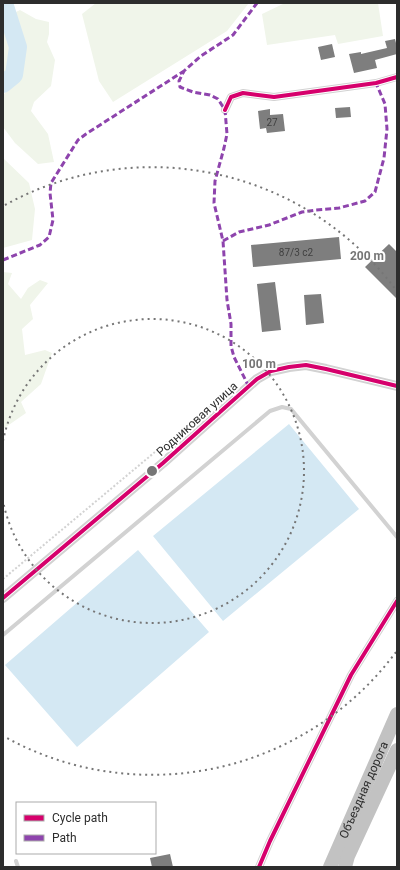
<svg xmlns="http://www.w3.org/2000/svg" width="400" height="870" font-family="Roboto,sans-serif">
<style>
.green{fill:#f0f5ea}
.water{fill:#d4e8f3}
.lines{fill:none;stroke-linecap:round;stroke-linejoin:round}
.river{stroke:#d4e8f3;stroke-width:18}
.building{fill:#7e7e7e}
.path{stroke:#d2d2d2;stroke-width:2;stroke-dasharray:2 2;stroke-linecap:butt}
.service{stroke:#d2d2d2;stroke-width:4}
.minor{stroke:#d2d2d2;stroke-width:8}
.tertiary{stroke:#d2d2d2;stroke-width:10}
.trunk{stroke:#c2c2c2;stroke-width:14}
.quiet{stroke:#8e44ad;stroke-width:3;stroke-dasharray:6 3;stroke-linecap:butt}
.cycleway-casing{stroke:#fff;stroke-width:6}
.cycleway{stroke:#d6006c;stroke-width:4}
.ring{fill:none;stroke:#767676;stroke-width:2;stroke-dasharray:2 4}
.labels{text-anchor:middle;stroke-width:4;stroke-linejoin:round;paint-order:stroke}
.number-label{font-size:10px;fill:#414141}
.street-label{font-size:12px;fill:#2d2d2d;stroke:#fff}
.centre{fill:#767676;stroke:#fff;stroke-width:2}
.ring-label{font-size:12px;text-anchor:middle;font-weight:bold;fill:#767676;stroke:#fff;stroke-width:4;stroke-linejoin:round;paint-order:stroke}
</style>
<rect width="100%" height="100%" fill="#fff"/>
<path class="green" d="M96,3H249L227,31L113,102L99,81L82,14Z
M285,3H378L383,36L338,44L335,35L267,45L262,14Z
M20,10L36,19L49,22V34L47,42L55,60L51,86L34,102L31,111L48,134L54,162L38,164L15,143L3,127V95L15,83L24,40L14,13Z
M3,21L12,42L10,73L3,77Z
M3,158L29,183L35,209L32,240L3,248Z
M3,272L12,273L8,284L21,299L28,288L40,280L48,283L30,305L33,319L22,329L25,355L45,350L52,353L41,384L21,402L26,413L3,429Z"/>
<path class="water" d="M289,424L359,509L223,621L153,536Z
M138,550L209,632L77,747L5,665Z"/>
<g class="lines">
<path class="river" d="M3,84L14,75L18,47L4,3"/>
</g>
<path class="building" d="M395,39L397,47V54L375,60L377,68L354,73L349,54L361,52V54L387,48L385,41Z
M332,44L335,57L321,60L318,47Z
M350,107L351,117L336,118L335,108Z
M270,109V115L283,114L285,131L267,133L266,128L260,129L258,111Z
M339,237L341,259L253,267L251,245Z
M389,244L397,252V299L365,267Z
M275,282L281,330L262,332L257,284Z
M321,294L324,323L306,325L304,295Z
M170,854L173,867H152L150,858Z"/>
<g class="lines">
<path class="path" d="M3,579L228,391"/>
<path class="service" d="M3,635L270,411L282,407L291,409L397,537
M16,861L18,867"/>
<path class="minor" d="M225,110L231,97L243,93L274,97L376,83L397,77
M259,867L270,841L351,675L397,601"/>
<path class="tertiary" d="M3,598L163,463L257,379L271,371L289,367L306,365L326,369L397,386"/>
<g class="trunk">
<path id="s1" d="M330,867L397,714"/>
<path d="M345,867L348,856L397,750"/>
</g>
<path class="quiet" d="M223,241L239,232L269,225L302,212L316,210L339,208L365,201L375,192L384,158L387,129L385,104L376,83
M3,260L40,245L49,237L53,220L50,193L51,183L78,140L86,134L184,71
M249,387L234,357L231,346V324L227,300L223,241L214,203L215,181L224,148L227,134L225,110L218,99L210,95L193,92L180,87L179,81L184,71L201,56L233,35L257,3"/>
<g class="cycleway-casing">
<path id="cycleway" d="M225,110L231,97L243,93L274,97L376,83L397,77
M3,598L163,463L257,379L271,371L289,367L306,365L326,369L397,386
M259,867L270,841L351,675L397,601"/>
</g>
<use href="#cycleway" class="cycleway"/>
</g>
<g class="ring">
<path d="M3 441A152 152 0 1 1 3 501"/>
<path d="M396 652A304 304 0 0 1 5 737M5 205A304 304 0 0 1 396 290"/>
</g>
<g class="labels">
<g class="number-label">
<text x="272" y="126">27</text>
<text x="296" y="256">87/3 с2</text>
</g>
<g class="street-label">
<text transform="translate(197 419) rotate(-42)" y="4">Родниковая улица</text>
<text dy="4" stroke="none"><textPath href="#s1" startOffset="84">Объездная дорога</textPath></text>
</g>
</g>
<circle cx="152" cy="471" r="6" class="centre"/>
<g class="ring-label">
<text x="367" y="260">200 m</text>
<text x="259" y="368">100 m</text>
</g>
<rect width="400" height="870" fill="none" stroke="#2d2d2d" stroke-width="8"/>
<rect x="16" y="802" width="140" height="52" fill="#ffffff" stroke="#ababab"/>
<rect x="24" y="815" width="20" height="6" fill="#d6006c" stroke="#ababab"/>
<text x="52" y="822" font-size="12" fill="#2d2d2d">Cycle path</text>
<rect x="24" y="835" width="20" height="6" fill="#8e44ad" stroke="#ababab"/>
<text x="52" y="842" font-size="12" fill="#2d2d2d">Path</text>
</svg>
